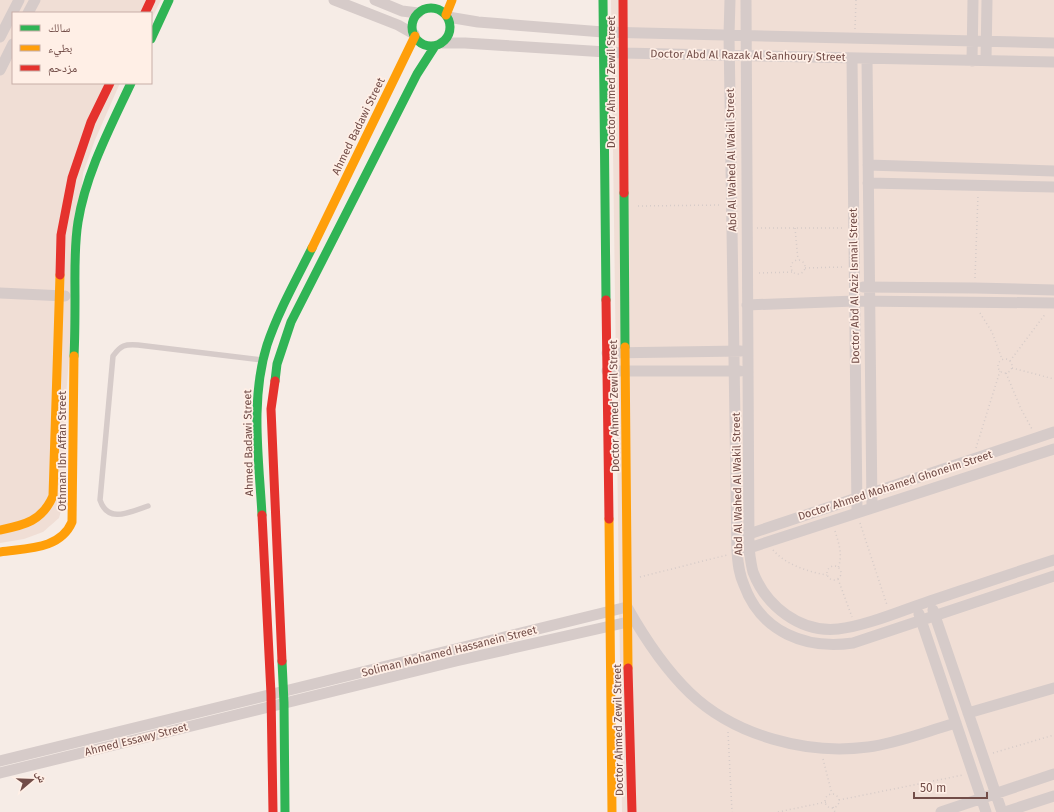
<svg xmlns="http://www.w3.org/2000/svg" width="1054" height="812" font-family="'Fira Sans','Noto Naskh Arabic',sans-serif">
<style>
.residential{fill:#f0ded5}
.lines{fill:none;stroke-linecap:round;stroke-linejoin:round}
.path{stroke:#d6cbc8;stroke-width:1.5;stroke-dasharray:1 3;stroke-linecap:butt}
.lane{stroke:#d6cbc9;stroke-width:5.5}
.street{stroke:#d6cbc9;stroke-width:11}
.fast{stroke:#30b455;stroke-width:9}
.slow{stroke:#ff9f0a;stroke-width:9}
.jam{stroke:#e5322d;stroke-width:9}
.labels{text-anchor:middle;stroke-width:3.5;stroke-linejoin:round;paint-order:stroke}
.street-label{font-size:11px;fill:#724d48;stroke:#ffefe6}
</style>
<rect width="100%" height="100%" fill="#f6ece6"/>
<path class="residential" d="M0,0H161L151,20V13H13V83H120L95,140L83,173L66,397L65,497L59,518L43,532L24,539L0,543Z
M611,0H1054V812H622Z"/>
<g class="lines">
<path class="path" d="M855,29L856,0
M638,206L722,205
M757,228H843
M795,228L798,260
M791 267a7 7 0 1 1 14 0a7 7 0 1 1-14 0Z
M805,268L843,267
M759,273L793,272
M975,278L978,195
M980,313L992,332L1002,359
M998 366a7 7 0 1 1 14 0a7 7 0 1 1-14 0Z
M1010,361L1046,313
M1012,368L1054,379
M1006,373L1021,409L1032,429
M976,448L1000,371
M860,523L887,605
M835,531C839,544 843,555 838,568
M773,550C786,565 809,572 827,575
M827 573a7 7 0 1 1 14 0a7 7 0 1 1-14 0Z
M640,577L727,555
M838,579L852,617
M728,732L732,812
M993,753L1054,735
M823,759L832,794
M825 801a7 7 0 1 1 14 0a7 7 0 1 1-14 0Z
M839,800L963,775
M833,807L835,812
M778,812L826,802"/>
<path class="lane" d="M148,506C130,512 108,524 100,500L113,356C121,345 125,344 138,345L262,360"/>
<path class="street" d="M334,0L398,25L414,34
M375,0L402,11L418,13
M730,0L729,35L737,552C738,564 739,574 744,585C761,632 806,650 853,643L1054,576
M746,0L749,548C750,556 751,565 753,572C766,606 800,633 838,629C866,626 903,610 930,601C972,587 1013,573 1054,560
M28,13L35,0
M448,17L478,22L603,32L1054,43
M0,37L19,0
M442,43H465L622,53L1054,62
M852,58L857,513
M867,59L872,508
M986,60L987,0
M972,61L973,0
M0,70L13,44
M868,165L1054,171
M868,183L1054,187
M863,287L975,288L1054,290
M0,293L65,296
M747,305L855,301L1054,303
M607,353L741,351
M607,371H740
M743,536L1054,432
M743,550L1054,449
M933,610L1002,812
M919,614L986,812
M968,713L1054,688
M0,761L627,607C645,639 664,668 690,693C735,736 807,755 868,747C898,743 927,731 956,723
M0,773L456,661L628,622
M941,812L1054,774
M1005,812L1054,796"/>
<path class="fast" d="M603,0L606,300
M412 27a19 19 0 1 1 38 0a19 19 0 1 1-38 0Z
M151,39L169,0
M624,193L625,347
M74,356C75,336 75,317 75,298C75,272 74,247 78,222C86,173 110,128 131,83
M275,381L277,364L291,322L417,74L435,46
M262,515C259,459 250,400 267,345C278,312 296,280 312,248
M282,661L284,703L285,812"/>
<path class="slow" d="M446,15L452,0
M312,248L415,36
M625,347L628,668
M609,519L612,812
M0,530C25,525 42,521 53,496L60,275
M0,552C26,548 60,550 72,522L74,356"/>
<path class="jam" d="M623,0L624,193
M145,13L151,0
M60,275L61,235L72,178L91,122L110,83
M606,300L609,519
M275,381L271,409L282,661
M262,515L271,694L273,812
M628,668L632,812"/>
</g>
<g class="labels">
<g class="street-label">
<text transform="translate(748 55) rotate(1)" y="4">Doctor Abd Al Razak Al Sanhoury Street</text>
<text transform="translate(611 82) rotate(-90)" y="4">Doctor Ahmed Zewil Street</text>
<text transform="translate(358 126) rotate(-64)" y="4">Ahmed Badawi Street</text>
<text transform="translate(731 160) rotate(-91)" y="4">Abd Al Wahed Al Wakil Street</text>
<text transform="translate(854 286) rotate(-91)" y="4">Doctor Abd Al Aziz Ismail Street</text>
<text transform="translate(614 406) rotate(-91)" y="4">Doctor Ahmed Zewil Street</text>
<text transform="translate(248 443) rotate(-91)" y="4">Ahmed Badawi Street</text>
<text transform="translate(62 451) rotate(-90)" y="4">Othman Ibn Affan Street</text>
<text transform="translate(737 484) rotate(-91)" y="4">Abd Al Wahed Al Wakil Street</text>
<text transform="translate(895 485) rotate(-18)" y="4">Doctor Ahmed Mohamed Ghoneim Street</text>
<text transform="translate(449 651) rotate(-14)" y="4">Soliman Mohamed Hassanein Street</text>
<text transform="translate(618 730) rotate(-91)" y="4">Doctor Ahmed Zewil Street</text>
<text transform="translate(136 739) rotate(-14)" y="4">Ahmed Essawy Street</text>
</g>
</g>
<rect x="12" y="12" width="140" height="72" fill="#ffefe6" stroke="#c7aea7"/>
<rect x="20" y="25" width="20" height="6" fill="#30b455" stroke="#c7aea7"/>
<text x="48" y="32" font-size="12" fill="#724d48">سالك</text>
<rect x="20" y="45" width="20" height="6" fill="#ff9f0a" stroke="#c7aea7"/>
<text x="48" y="52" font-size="12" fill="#724d48">بطيء</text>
<rect x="20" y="65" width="20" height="6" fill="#e5322d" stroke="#c7aea7"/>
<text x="48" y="72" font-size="12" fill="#724d48">مزدحم</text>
<g transform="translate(32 780) rotate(71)" stroke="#ffefe6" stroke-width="3" paint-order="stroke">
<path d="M0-3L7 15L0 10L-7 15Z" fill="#724d48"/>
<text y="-6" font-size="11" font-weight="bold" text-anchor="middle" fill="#724d48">ش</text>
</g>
<path d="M914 792v6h73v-6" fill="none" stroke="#724d48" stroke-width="2"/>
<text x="920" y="792" font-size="12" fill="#724d48" stroke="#ffefe6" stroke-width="3" paint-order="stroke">50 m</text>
</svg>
